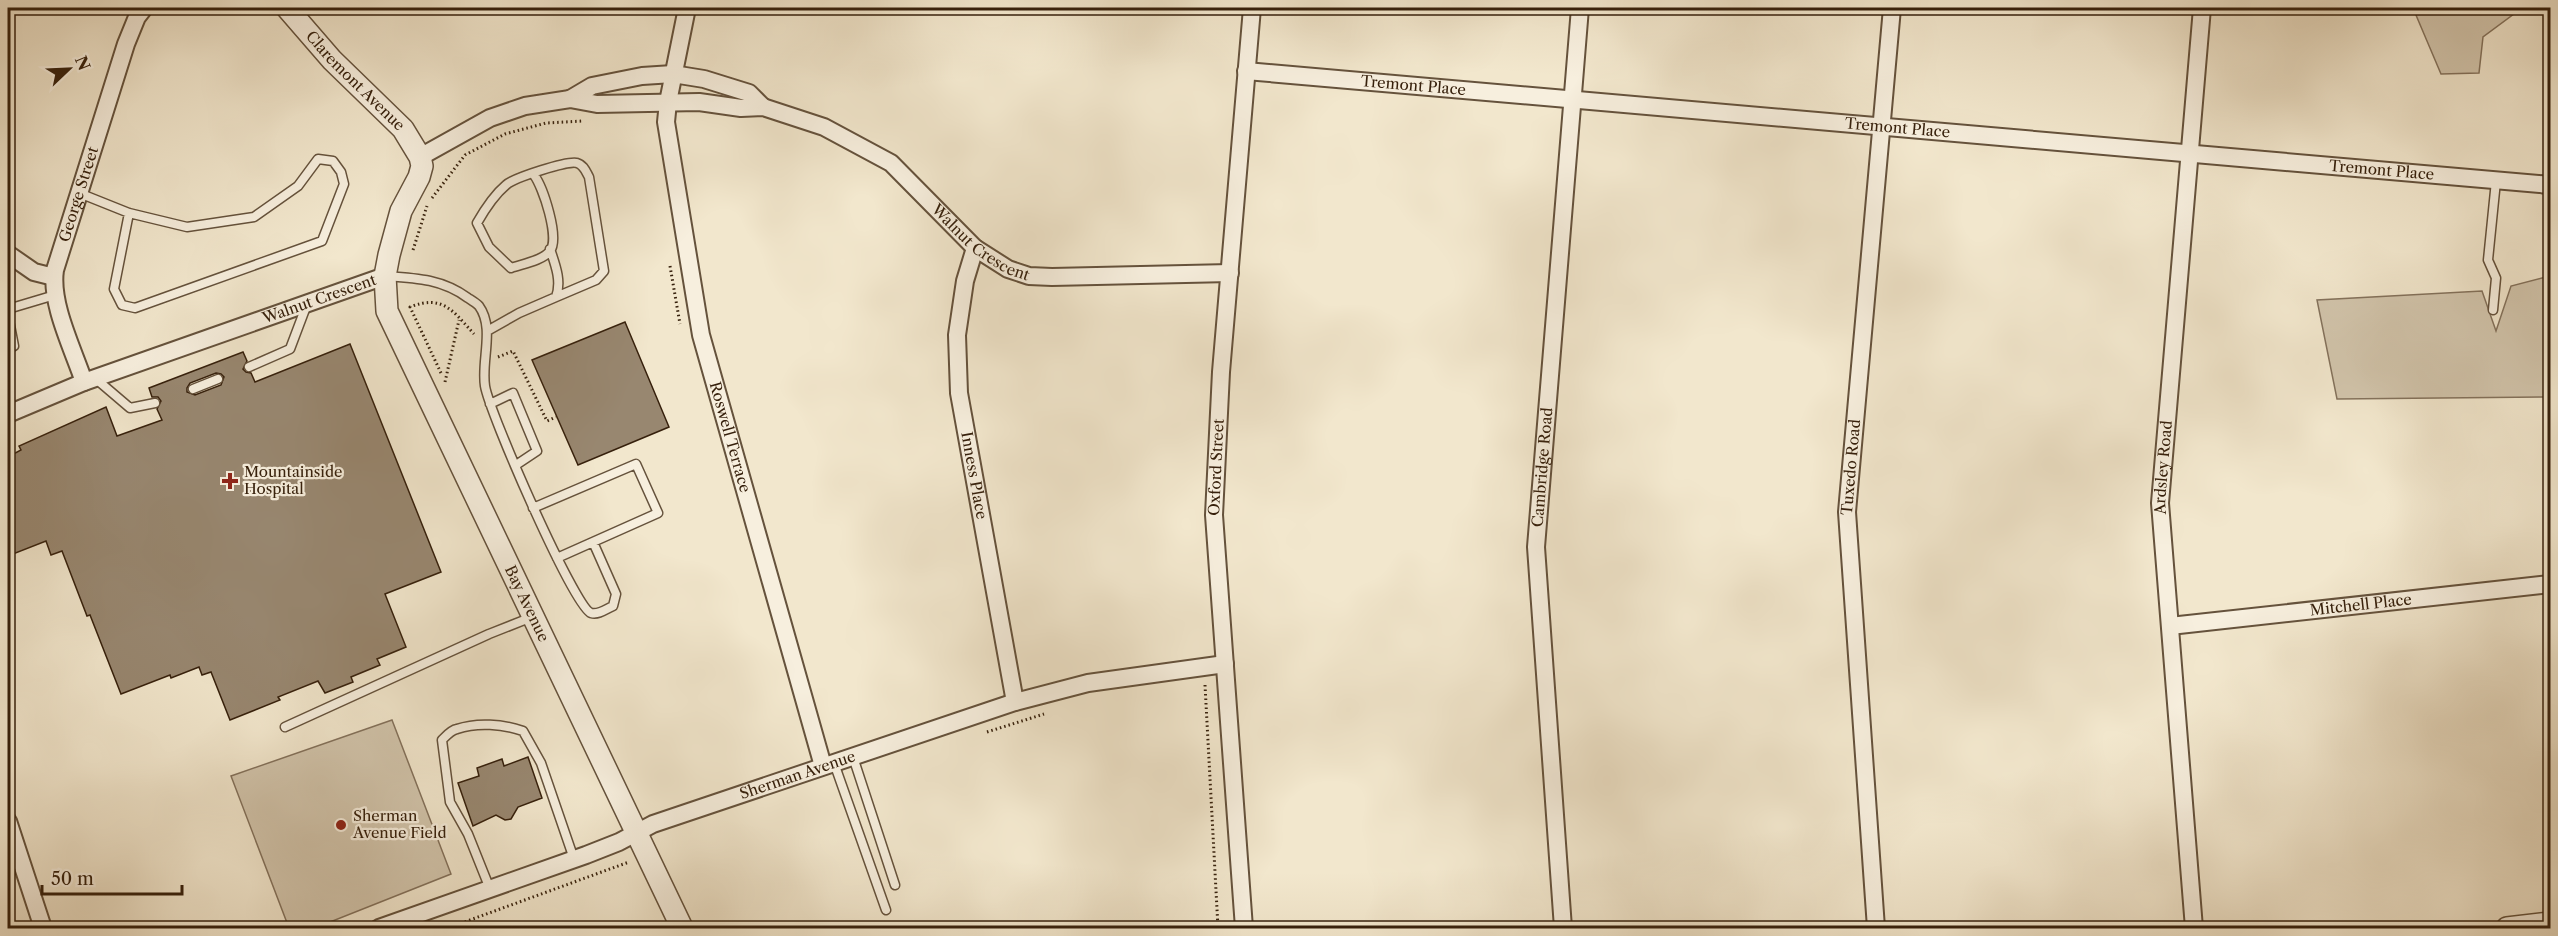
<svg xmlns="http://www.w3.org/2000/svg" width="2558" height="936" font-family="'Libre Caslon Text',serif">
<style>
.green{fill:#d2c5ac;stroke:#84725c;stroke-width:1.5}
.building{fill:#988770;stroke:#36200c;stroke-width:1.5;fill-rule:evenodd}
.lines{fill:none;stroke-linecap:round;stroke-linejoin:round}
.service-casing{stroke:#65523c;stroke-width:11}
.minor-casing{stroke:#65523c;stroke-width:20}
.tertiary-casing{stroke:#65523c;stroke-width:24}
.path{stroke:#36200c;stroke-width:3;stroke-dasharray:1.5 3;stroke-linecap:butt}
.service{stroke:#f7efde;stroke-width:8}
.minor{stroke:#f7efde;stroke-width:16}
.tertiary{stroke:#f7efde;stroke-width:21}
.poi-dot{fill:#8f2418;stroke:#f7efde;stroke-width:2}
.labels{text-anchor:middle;stroke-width:4.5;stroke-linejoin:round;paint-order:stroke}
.street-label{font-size:15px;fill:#36200c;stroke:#f7efde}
.poi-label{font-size:15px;fill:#36200c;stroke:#f7efde;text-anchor:start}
</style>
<rect width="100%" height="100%" fill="#f2e7cd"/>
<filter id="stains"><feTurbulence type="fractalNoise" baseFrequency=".00333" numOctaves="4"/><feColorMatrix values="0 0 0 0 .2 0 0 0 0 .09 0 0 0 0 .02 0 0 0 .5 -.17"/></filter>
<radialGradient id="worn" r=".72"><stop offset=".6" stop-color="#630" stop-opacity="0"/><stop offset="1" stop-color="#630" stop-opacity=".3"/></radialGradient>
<path class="green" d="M2413,8H2522L2483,37L2479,73L2441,74Z
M2550,276V397L2337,399L2317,300L2482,291L2496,331L2511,286Z
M392,720L451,874L315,928H289L231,776Z"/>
<path class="building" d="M625,322L669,427L578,465L532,360Z
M350,344L441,572L385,594L406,647L377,659L380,665L351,677L353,682L325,693L318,681L278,697L280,700L230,720L211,672L202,675L199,667L171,678L170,675L121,694L90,615L87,616L62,551L51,555L46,541L8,556V457L21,450L19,446L106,407L117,436L162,420L157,409L161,401L158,397H152L149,388L243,352L247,361L243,369L246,372L251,373L255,382ZM216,373L221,374L224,377L221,385L195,395L187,392V388L190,383Z
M528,757L542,798L518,807L511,819L505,820L496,815L473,826L458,783L479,776L477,768L502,759L504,766Z"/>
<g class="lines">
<g class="service-casing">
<path id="service" d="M534,175C543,187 560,238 550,251C542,261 522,264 511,268L489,247L477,223C485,209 494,195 506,185C513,178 569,160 577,163C584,165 586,172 589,177L604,271L596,280L556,297
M79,193L129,213L187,227L254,217L298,186L318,159L333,161L341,172L344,184L322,241L135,308L122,305L114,289L129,213
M385,276C416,278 442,279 468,298C471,300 476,303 479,306C495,328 481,360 485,386C489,412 574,607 591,613C599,615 606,609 613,606L616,594L593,542
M8,309L55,295
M2493,310L2496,278L2488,260L2496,181
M8,315L14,346L8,349
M489,330L519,313L556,297C562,281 555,264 550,249
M249,367L290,349L307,304
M96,379L130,408L155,403
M193,389L218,379
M490,404L513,393L537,451L516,465
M533,508L636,464L658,513L557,558
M285,727L489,634L532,617
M853,757L895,885
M834,763L886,910
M490,889L468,834L450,802L442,740C446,736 451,730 457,729C477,722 503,724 523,731L541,763L574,859"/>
</g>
<g class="minor-casing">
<g id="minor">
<path id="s1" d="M687,8L668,102L666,122L701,335L823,766"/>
<path id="s2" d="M1246,71L2550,185"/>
<path d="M570,99L592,86L642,76L673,74L704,79L749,93L763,107"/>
<path id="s3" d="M420,157L490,118L525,106L570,99L597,104L699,102L741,108L763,107L824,127L891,163L975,248L1008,269L1029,276L1052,277L1230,273"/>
<path id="s4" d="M975,248L965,281L957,335L959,393L1015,702"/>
<path d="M8,254L34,272L54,277"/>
<path id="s5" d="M84,382C73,349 50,304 55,270L126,44L137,17L144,8"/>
<path id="s6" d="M8,414L84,382L385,276"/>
<path id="s7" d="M2170,626L2550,584"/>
<path d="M8,821L43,928"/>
<path id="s8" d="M379,928L586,855L619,842L653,824L1015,702L1088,683L1225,664"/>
<path id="s9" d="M1244,928L1214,515L1221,372L1252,8"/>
<path id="s10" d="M1563,928L1536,547L1580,8"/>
<path id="s11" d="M1876,928L1847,512L1892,8"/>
<path id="s12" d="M2194,928L2160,503L2202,8"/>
</g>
</g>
<g class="tertiary-casing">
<g id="tertiary">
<path id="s13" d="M287,8L332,60L403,129L420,157L422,166L419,177L401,211L389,255L385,276L387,311L682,928"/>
<path d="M2507,928L2550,923"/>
</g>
</g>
<path class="path" d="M432,198L465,155L505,134L546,123L583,121
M413,250L427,206
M670,266L680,324
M498,357L513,351L547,421L556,417
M441,373L410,307C443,294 453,311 474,334
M445,382L459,320
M1205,685L1218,928
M987,732L1044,714
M448,928L629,862"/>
<use href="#service" class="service"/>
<use href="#minor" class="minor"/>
<use href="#tertiary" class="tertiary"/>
</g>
<g class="poi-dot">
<path d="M227 472h6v6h6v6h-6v6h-6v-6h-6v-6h6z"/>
<circle cx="341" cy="825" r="6"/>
</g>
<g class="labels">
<g class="street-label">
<text dy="5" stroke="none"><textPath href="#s13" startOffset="100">Claremont Avenue</textPath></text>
<text dy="5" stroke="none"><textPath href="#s2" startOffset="168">Tremont Place</textPath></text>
<text dy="5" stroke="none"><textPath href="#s2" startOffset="654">Tremont Place</textPath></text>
<text dy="5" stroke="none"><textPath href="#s2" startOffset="1140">Tremont Place</textPath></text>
<text dy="5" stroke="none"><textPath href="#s5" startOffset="196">George Street</textPath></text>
<text dy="5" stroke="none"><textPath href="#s3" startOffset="618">Walnut Crescent</textPath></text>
<text dy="5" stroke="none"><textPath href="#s6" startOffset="332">Walnut Crescent</textPath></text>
<text dy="5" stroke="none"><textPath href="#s1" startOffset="438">Roswell Terrace</textPath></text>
<text dy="5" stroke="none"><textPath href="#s9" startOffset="462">Oxford Street</textPath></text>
<text dy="5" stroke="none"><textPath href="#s10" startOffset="462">Cambridge Road</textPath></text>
<text dy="5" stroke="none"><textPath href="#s11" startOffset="462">Tuxedo Road</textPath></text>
<text dy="5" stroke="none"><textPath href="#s12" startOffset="462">Ardsley Road</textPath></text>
<text dy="5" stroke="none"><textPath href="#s4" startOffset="231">Inness Place</textPath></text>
<text dy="5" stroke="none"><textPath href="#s13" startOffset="686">Bay Avenue</textPath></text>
<text dy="5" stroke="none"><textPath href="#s7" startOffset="192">Mitchell Place</textPath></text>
<text dy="5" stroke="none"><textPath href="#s8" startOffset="446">Sherman Avenue</textPath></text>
</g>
<g class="poi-label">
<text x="244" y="477">Mountainside<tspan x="244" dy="17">Hospital</tspan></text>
<text x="353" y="821">Sherman<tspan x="353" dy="17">Avenue Field</tspan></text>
</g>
</g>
<rect width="2558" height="936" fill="none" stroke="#f2e7cd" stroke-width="30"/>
<rect x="9" y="9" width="2540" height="918" fill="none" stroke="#36200c" stroke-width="3"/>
<rect x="15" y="15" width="2528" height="906" fill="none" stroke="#36200c" stroke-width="1.5"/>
<g transform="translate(69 69) rotate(67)" stroke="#f7efde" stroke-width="4.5" paint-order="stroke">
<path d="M0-4.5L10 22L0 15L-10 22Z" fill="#36200c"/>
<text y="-9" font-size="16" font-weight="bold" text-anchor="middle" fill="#36200c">N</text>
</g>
<path d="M42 885v9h140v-9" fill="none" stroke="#36200c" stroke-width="3"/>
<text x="51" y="885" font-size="18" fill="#36200c" stroke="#f7efde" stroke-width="4.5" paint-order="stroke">50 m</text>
<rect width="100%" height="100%" filter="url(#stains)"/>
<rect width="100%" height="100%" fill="url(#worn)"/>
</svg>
